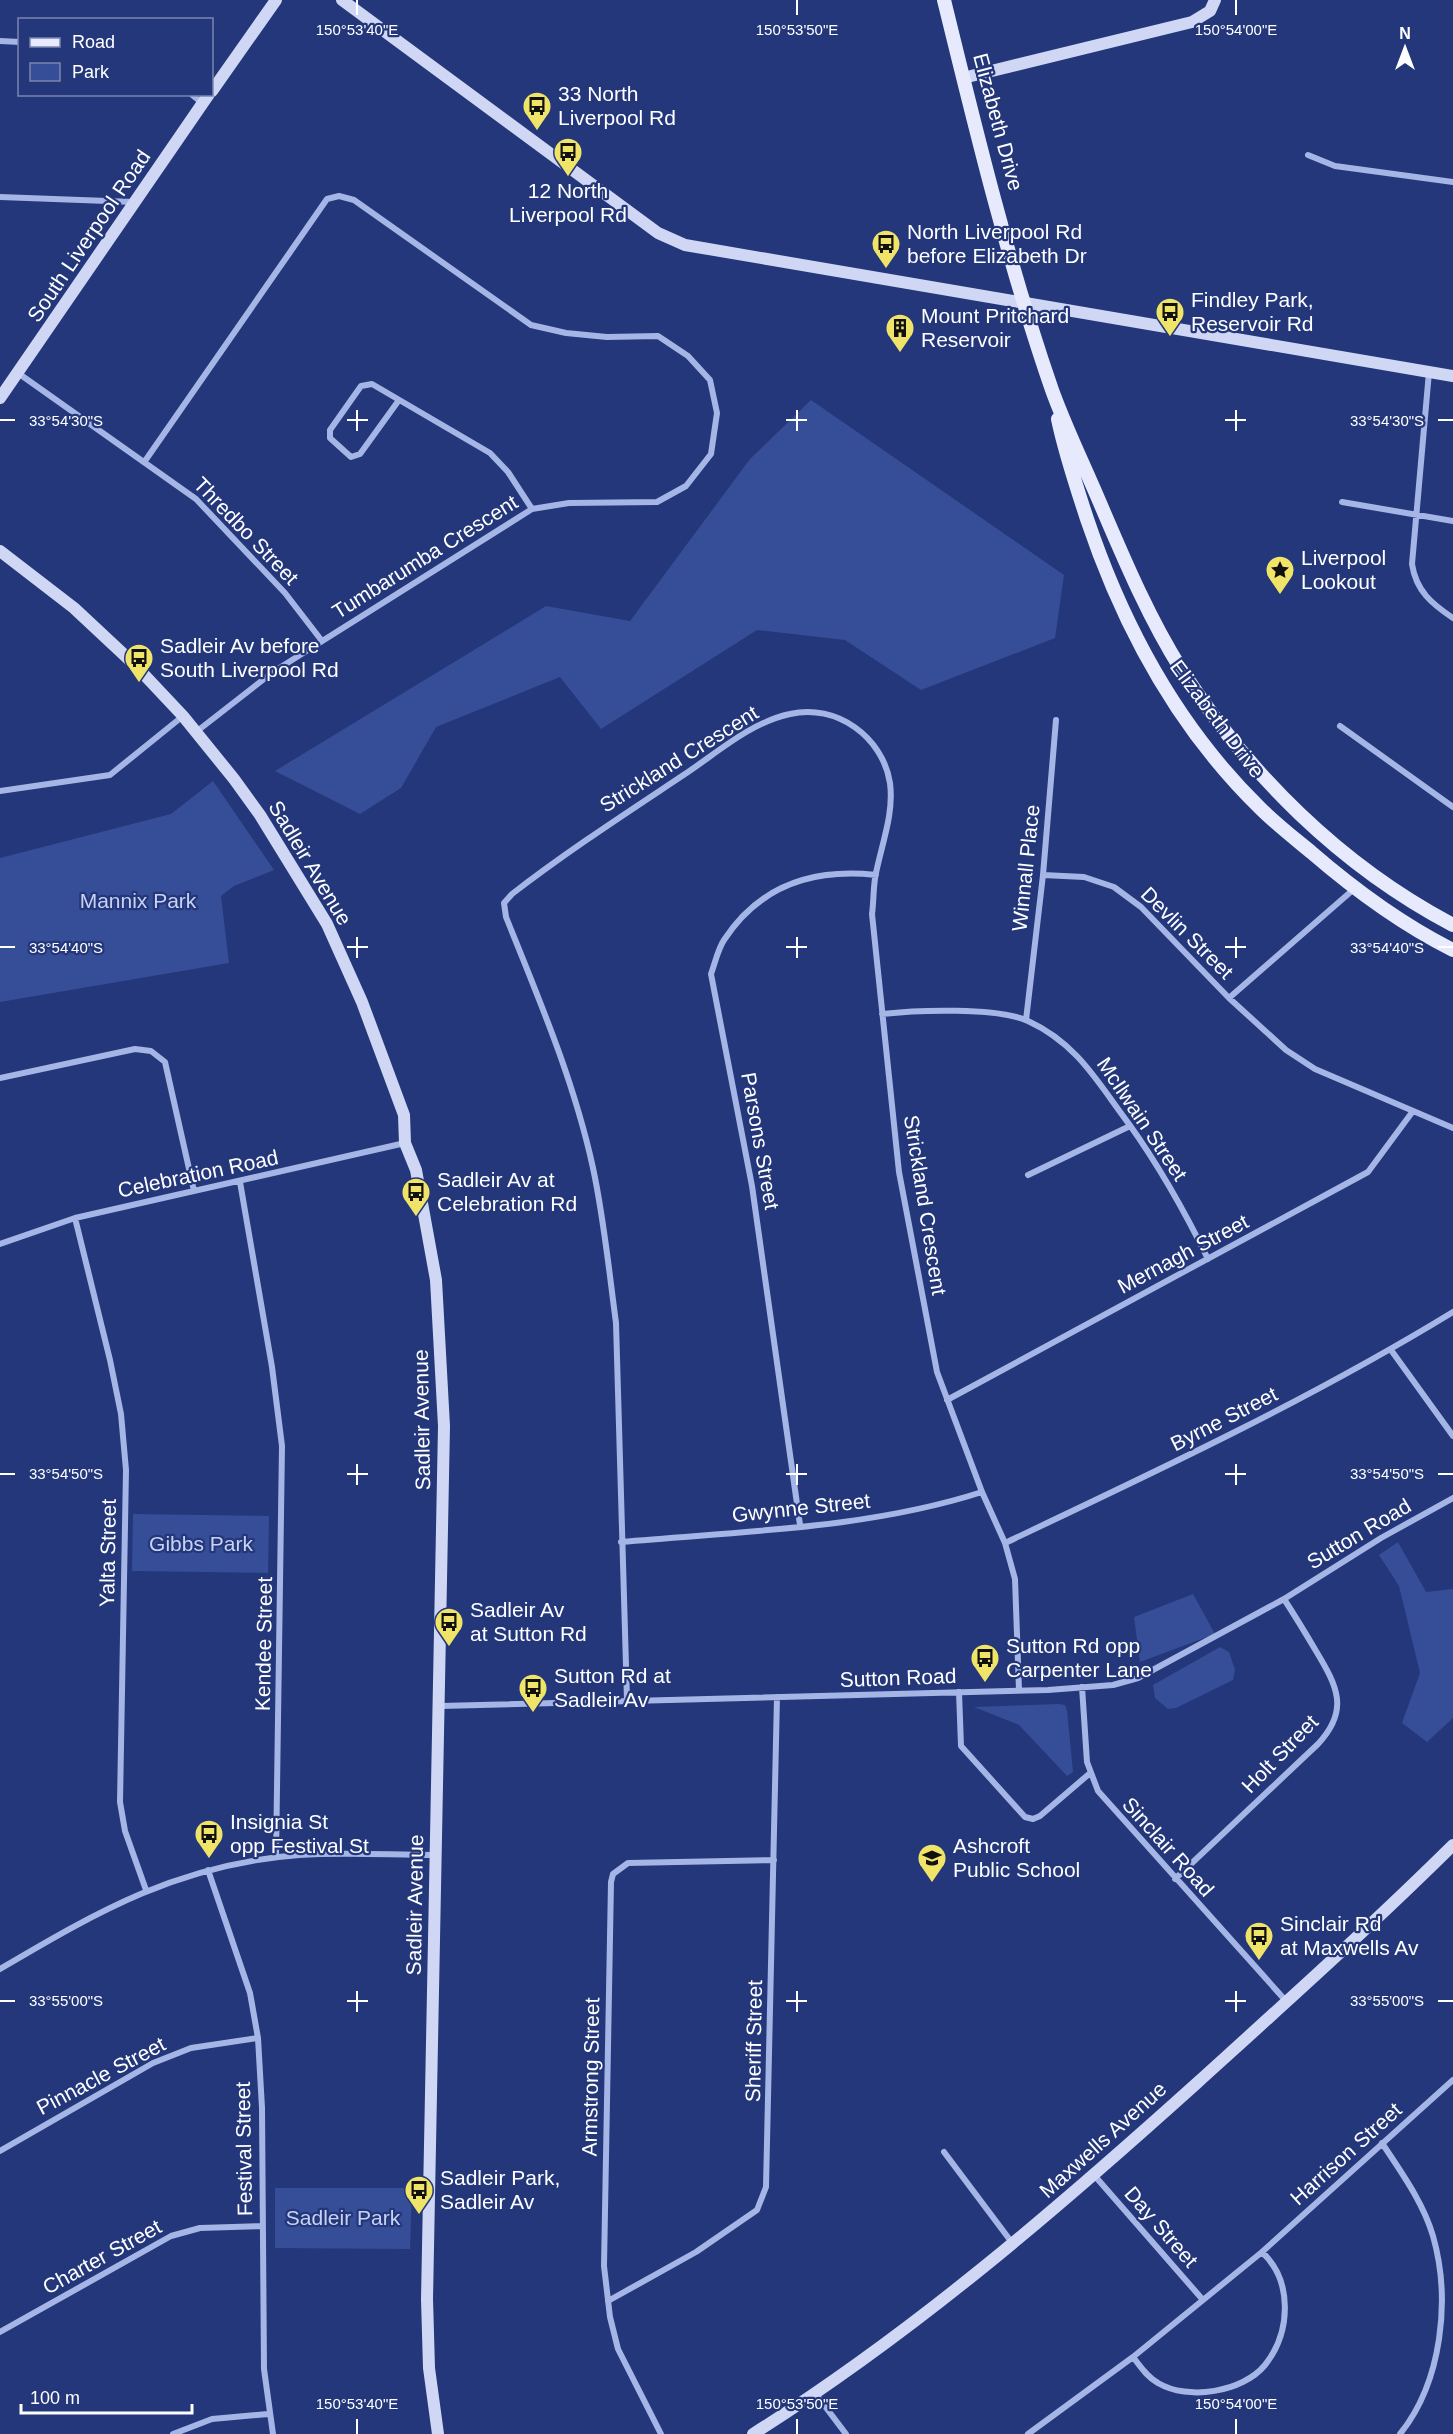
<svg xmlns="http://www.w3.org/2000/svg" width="1453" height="2434" font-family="Helvetica,sans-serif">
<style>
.green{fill:#364e98}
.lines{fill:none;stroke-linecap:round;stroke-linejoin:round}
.street{stroke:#a5b5e5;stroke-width:6}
.secondary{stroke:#cfd7f4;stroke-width:12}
.primary{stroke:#e6eafc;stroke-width:14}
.ticks{fill:none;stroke:#fff;stroke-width:2}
.labels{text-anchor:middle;stroke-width:4.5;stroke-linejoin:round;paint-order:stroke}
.poi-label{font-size:21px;fill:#fff;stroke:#23377a;text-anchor:start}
.street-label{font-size:21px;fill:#fff;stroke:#23377a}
.park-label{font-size:21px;fill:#c8d3f4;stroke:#23377a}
.ticks-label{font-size:15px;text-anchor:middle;fill:#fff;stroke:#23377a;stroke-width:4.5;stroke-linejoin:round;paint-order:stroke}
</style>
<rect width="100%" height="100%" fill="#23377a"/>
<path class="green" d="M811,400L1064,575L1055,638L921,690L845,640L757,630L601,729L560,677L436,727L401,788L360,814L275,771L546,606L630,621L750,459Z
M213,781L274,870L234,886L221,896L229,963L0,1002V858L171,814Z
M133,1514L269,1516L268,1573L132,1571Z
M1398,1542L1426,1592L1453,1589V1718L1427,1742L1402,1723L1420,1673L1399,1586L1379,1555Z
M1193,1594L1215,1634L1140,1662L1134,1617Z
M1220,1647L1229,1652L1235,1670L1233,1680L1176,1708L1168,1709L1155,1698L1153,1685Z
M1059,1704L1065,1705L1067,1710L1073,1772L1067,1776L1019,1725L974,1707Z
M275,2188H412L410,2249L275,2248Z"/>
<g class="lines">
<path class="street" d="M0,41L20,42
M191,94L202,103
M1308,155L1335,166L1453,182
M0,197L134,202
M1429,372L1412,564C1416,591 1432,604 1453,618
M18,373L196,499L285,593L322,641
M399,400L360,454L351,457L330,438V430L361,386L372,384L490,453L508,472L532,509
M145,461L327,199L339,196L354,200L531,325L566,333L607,337L658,336L688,356L710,380L717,413L711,454L686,486L657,502L569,503L532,509L273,672L196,732
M1342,502L1453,521
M1340,726L1453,807
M0,791L110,775L183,716
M1043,875L1084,877L1114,887L1141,907L1229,998L1286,1050L1315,1069L1453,1128
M1229,998L1354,889
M882,1014C916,1010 998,1007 1028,1021C1078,1044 1098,1083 1129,1124C1159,1166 1185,1212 1208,1259
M1026,1020L1043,875L1056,720
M0,1078L135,1049L151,1051L165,1062L194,1191
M1028,1175L1130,1126
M240,1182L272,1367L282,1446L276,1857
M75,1218L110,1360L121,1414L126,1470L120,1802L125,1831L146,1890
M0,1244L75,1218L405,1143
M1391,1350L1453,1436
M947,1400L1368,1172L1413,1111
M800,1525L752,1186L711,974C715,963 718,949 724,940C760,885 813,868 876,875
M621,1542C741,1531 867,1529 982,1492
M1005,1543C1157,1471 1309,1400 1453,1312
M1082,1687L1087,1762L1098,1791L1286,2001
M959,1692L961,1746L1025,1817L1033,1819L1040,1816L1089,1774
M627,1700L616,1323C609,1271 604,1219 593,1168C574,1081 539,999 506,917L504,903L512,894C569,850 628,812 688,772C719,751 752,722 790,714C836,703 883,737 890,783C894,814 882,843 876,873C873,886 874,900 872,914L899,1172L937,1372L982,1492L1005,1543L1015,1579L1019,1690
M440,1706L1048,1690L1113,1685L1138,1678L1284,1599L1381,1538L1453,1498
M208,1870L250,1993L258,2038L262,2108L264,2369L273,2434
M1175,1879L1318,1744C1350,1710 1337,1686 1316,1651C1306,1634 1295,1616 1284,1599
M0,1969C100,1910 180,1864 299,1855C344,1852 390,1855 435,1855
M1382,2143C1401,2172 1423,2202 1433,2236C1451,2299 1442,2382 1400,2434
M0,2151L153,2063L191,2048L258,2038
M944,2152L1013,2244
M1094,2175L1203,2300
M608,2301L696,2252L757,2210L766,2187L777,1697
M0,2332L171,2236L200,2228L261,2226
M1133,2357C1140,2366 1147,2377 1158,2383C1188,2401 1243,2392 1265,2365C1291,2332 1293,2281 1262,2252
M815,2393L846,2434
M173,2434L212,2419L268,2414
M661,2434L618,2349L610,2317L604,2266L611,1882L613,1874L628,1863L774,1860
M1028,2434L1133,2357L1262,2252L1453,2080"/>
<path class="secondary" d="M342,0L658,233L685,245L1453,376
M963,78L1192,22L1210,11L1215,0
M212,91L276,0
M0,398L209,94
M0,551L74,608L135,665L183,716L234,779L260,815L327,924L362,1002L404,1115L405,1143L416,1170L436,1280L444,1426L427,2299L429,2368L438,2434
M753,2434C913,2333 1056,2210 1197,2083C1283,2005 1370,1927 1453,1845"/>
<path class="primary" d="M944,0C976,131 1008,263 1052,390C1065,426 1082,461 1097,496C1122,554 1147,615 1181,669C1249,775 1341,866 1453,925
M1058,419C1065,453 1076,485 1087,519C1123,626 1178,728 1260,808C1276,824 1294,838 1311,852C1355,890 1401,924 1453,950"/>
</g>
<path class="ticks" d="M357,0V15M797,0V15M1236,0V15M357,410V431M797,410V431M1236,410V431M0,420H15M347,420H368M786,420H807M1225,420H1246M1438,420H1453M357,937V958M797,937V958M1236,937V958M0,947H15M347,947H368M786,947H807M1225,947H1246M1438,947H1453M357,1464V1485M797,1464V1485M1236,1464V1485M0,1474H15M347,1474H368M786,1474H807M1225,1474H1246M1438,1474H1453M357,1991V2012M797,1991V2012M1236,1991V2012M0,2001H15M347,2001H368M786,2001H807M1225,2001H1246M1438,2001H1453M357,2419V2434M797,2419V2434M1236,2419V2434"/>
<defs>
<g id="bus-pin" transform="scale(1.5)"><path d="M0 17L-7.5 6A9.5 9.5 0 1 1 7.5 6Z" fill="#f0e468" stroke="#23377a"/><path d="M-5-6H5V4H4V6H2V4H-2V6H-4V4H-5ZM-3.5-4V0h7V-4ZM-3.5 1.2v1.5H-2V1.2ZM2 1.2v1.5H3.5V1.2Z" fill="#111"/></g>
<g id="building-pin" transform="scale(1.5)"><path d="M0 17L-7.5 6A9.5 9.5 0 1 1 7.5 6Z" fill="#f0e468" stroke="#23377a"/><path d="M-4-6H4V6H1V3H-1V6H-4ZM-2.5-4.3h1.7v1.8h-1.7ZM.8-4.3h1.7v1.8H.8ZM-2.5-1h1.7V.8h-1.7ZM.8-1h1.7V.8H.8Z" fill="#111"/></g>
<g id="sight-pin" transform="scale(1.5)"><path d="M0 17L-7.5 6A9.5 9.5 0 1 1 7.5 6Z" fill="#f0e468" stroke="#23377a"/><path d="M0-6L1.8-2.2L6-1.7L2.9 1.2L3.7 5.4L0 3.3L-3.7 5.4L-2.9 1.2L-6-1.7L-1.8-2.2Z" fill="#111"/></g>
<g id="school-pin" transform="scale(1.5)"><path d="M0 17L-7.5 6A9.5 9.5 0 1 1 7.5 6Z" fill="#f0e468" stroke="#23377a"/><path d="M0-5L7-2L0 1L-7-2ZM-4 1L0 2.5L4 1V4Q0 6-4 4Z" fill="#111"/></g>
</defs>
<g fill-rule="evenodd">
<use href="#bus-pin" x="537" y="106"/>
<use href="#bus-pin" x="568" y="152"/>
<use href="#bus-pin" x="886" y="244"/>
<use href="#bus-pin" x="1170" y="312"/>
<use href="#building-pin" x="900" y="328"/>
<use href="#sight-pin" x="1280" y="570"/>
<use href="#bus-pin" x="139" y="658"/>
<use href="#bus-pin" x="416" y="1192"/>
<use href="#bus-pin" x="449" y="1622"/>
<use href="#bus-pin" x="985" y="1658"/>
<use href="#bus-pin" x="533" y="1688"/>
<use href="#bus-pin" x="209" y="1834"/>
<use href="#school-pin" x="932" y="1858"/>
<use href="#bus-pin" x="1259" y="1936"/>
<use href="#bus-pin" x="419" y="2190"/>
</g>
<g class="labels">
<g class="poi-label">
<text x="558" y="101">33 North<tspan x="558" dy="24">Liverpool Rd</tspan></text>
<text x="568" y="198" text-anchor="middle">12 North<tspan x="568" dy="24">Liverpool Rd</tspan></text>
<text x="907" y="239">North Liverpool Rd<tspan x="907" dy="24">before Elizabeth Dr</tspan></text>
<text x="1191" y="307">Findley Park,<tspan x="1191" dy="24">Reservoir Rd</tspan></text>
<text x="921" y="323">Mount Pritchard<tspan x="921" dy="24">Reservoir</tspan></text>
<text x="1301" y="565">Liverpool<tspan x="1301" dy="24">Lookout</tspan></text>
<text x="160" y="653">Sadleir Av before<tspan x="160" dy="24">South Liverpool Rd</tspan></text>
<text x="437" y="1187">Sadleir Av at<tspan x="437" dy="24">Celebration Rd</tspan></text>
<text x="470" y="1617">Sadleir Av<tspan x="470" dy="24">at Sutton Rd</tspan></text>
<text x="1006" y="1653">Sutton Rd opp<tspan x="1006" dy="24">Carpenter Lane</tspan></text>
<text x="554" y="1683">Sutton Rd at<tspan x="554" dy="24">Sadleir Av</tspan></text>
<text x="230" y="1829">Insignia St<tspan x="230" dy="24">opp Festival St</tspan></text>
<text x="953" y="1853">Ashcroft<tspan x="953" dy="24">Public School</tspan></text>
<text x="1280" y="1931">Sinclair Rd<tspan x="1280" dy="24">at Maxwells Av</tspan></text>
<text x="440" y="2185">Sadleir Park,<tspan x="440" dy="24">Sadleir Av</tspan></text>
</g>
<g class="street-label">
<text transform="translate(998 122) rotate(75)" y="7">Elizabeth Drive</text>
<text transform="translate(89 236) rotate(-56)" y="7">South Liverpool Road</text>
<text transform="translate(246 531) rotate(46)" y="7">Thredbo Street</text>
<text transform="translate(425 557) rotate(-32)" y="7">Tumbarumba Crescent</text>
<text transform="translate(1217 719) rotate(53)" y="7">Elizabeth Drive</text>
<text transform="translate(679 759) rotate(-32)" y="7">Strickland Crescent</text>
<text transform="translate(310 863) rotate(59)" y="7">Sadleir Avenue</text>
<text transform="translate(1026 868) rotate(-84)" y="7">Winnall Place</text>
<text transform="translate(1187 933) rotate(45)" y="7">Devlin Street</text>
<text transform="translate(1142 1119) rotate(56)" y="7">McIlwain Street</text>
<text transform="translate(760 1141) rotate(80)" y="7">Parsons Street</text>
<text transform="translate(198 1174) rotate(-12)" y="7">Celebration Road</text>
<text transform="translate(925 1205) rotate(81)" y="7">Strickland Crescent</text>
<text transform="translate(1183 1254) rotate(-28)" y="7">Mernagh Street</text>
<text transform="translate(1224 1419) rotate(-27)" y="7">Byrne Street</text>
<text transform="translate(422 1420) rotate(-91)" y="7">Sadleir Avenue</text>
<text transform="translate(801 1508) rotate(-6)" y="7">Gwynne Street</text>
<text transform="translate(1359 1534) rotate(-31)" y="7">Sutton Road</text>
<text transform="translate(108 1553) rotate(-89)" y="7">Yalta Street</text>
<text transform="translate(264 1644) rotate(-89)" y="7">Kendee Street</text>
<text transform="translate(898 1678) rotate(-2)" y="7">Sutton Road</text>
<text transform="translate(1280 1754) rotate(-46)" y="7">Holt Street</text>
<text transform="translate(1168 1847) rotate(48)" y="7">Sinclair Road</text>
<text transform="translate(415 1905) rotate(-89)" y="7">Sadleir Avenue</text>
<text transform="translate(754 2041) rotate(-89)" y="7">Sheriff Street</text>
<text transform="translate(101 2076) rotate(-28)" y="7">Pinnacle Street</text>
<text transform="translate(591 2077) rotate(-89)" y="7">Armstrong Street</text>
<text transform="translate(1103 2140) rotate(-42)" y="7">Maxwells Avenue</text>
<text transform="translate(244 2149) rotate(-91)" y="7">Festival Street</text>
<text transform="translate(1346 2154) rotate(-42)" y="7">Harrison Street</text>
<text transform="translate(1161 2227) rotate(49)" y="7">Day Street</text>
<text transform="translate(102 2257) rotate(-29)" y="7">Charter Street</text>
</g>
<g class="park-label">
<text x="138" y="908">Mannix Park</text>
<text x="201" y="1551">Gibbs Park</text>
<text x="343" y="2225">Sadleir Park</text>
</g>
</g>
<g class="ticks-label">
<text x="357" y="35">150°53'40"E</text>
<text x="797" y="35">150°53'50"E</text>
<text x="1236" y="35">150°54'00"E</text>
<text x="66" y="426">33°54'30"S</text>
<text x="1387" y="426">33°54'30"S</text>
<text x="66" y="953">33°54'40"S</text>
<text x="1387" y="953">33°54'40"S</text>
<text x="66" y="1479">33°54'50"S</text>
<text x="1387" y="1479">33°54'50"S</text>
<text x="66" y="2006">33°55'00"S</text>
<text x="1387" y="2006">33°55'00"S</text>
<text x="357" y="2409">150°53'40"E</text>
<text x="797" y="2409">150°53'50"E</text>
<text x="1236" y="2409">150°54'00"E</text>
</g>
<rect x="18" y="18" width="195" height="78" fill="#23377a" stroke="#7b87af" stroke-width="1.5"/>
<rect x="30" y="38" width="30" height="9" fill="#e6eafc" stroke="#7b87af" stroke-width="1.5"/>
<text x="72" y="48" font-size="18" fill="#ffffff">Road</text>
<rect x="30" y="63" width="30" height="18" fill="#364e98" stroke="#7b87af" stroke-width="1.5"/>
<text x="72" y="78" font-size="18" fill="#ffffff">Park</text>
<g transform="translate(1405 48)" stroke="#23377a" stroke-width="4.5" paint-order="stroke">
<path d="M0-4.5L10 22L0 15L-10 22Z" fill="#ffffff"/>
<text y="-9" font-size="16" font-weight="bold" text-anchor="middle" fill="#ffffff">N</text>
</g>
<path d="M21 2404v9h171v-9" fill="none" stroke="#ffffff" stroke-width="3"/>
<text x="30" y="2404" font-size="18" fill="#ffffff" stroke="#23377a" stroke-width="4.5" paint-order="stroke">100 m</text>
</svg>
